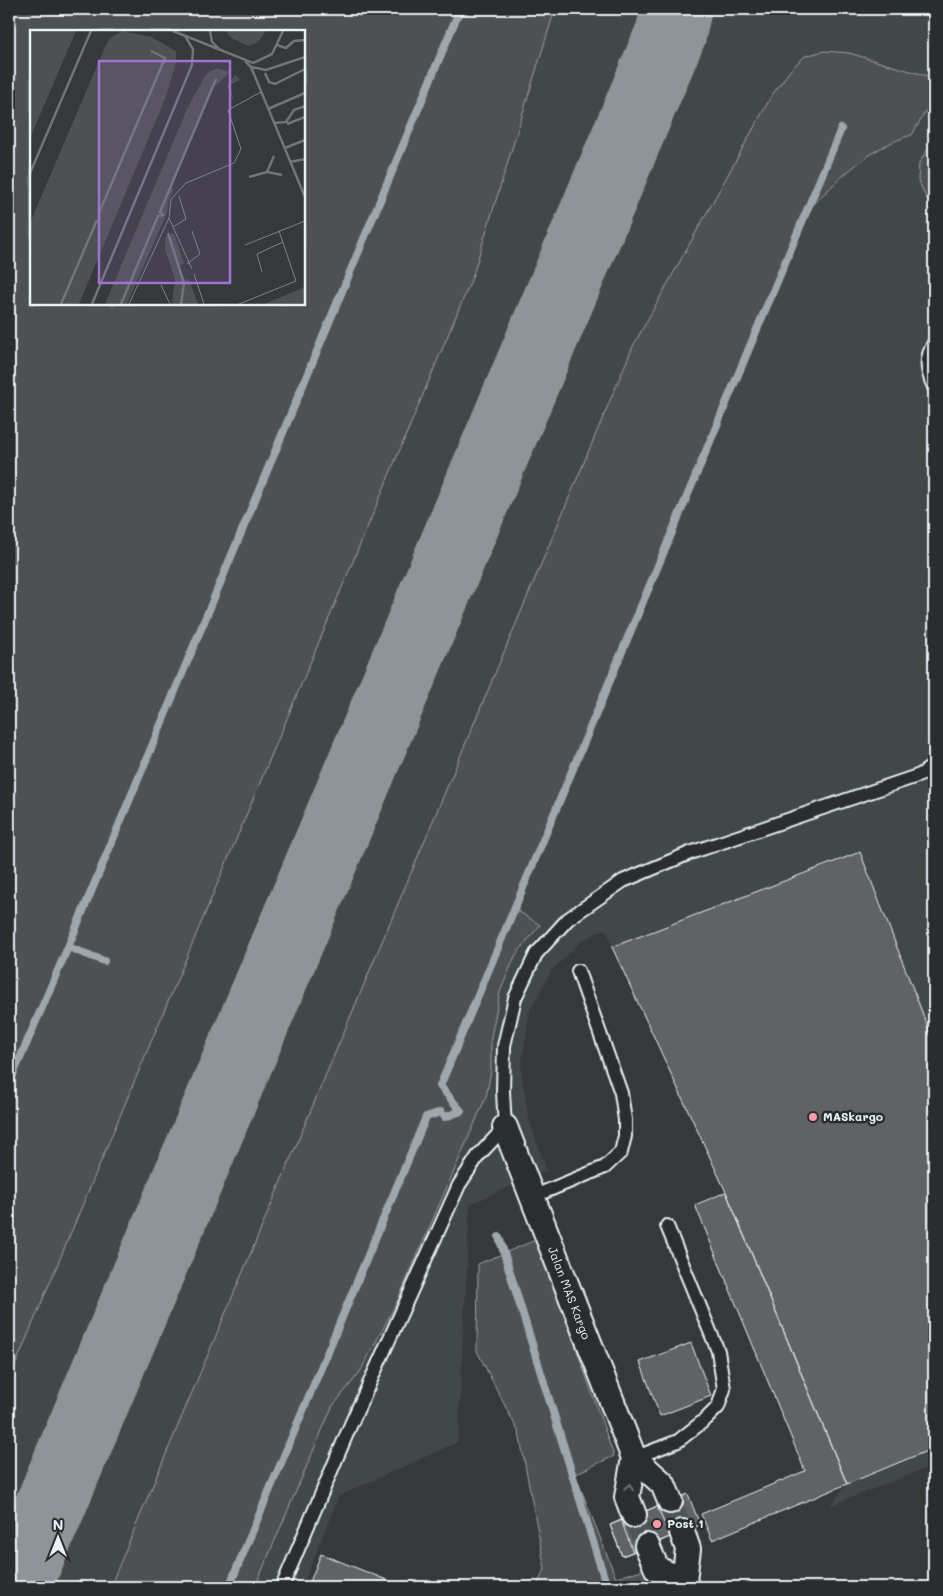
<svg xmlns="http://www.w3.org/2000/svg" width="943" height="1596" font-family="Mali,sans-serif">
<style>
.built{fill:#424647;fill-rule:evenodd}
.green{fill:#4d5152;stroke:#9aa1a5;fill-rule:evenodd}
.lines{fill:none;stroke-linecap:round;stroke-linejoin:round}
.stream{stroke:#a0a7ac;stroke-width:8}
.taxiway{stroke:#8e9599;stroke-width:71}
.building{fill:#5f6365;stroke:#e8f1f8}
.street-tunnel{stroke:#505556;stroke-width:24;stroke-dasharray:24 12;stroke-linecap:butt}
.lane-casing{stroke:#e8f1f8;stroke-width:16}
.street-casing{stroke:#e8f1f8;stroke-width:28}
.lane{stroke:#2a2d2e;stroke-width:12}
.street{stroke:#2a2d2e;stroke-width:24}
.oneway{stroke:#6c7275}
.poi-dot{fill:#ff9aa2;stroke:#2a2d2e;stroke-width:2}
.labels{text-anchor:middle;stroke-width:5;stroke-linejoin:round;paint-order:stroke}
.poi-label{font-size:12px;font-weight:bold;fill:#e8f1f8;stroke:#2a2d2e;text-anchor:start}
.street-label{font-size:12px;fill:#e8f1f8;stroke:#2a2d2e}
.inset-river{fill:none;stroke:#707579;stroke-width:2.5}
.inset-road{fill:none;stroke:#7d8386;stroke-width:1}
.view{fill:#a171d3;fill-opacity:0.15;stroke:#a171d3;stroke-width:2.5}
.inset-edge{fill:none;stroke:#e8f1f8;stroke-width:2.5}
</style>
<rect width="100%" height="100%" fill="#35393a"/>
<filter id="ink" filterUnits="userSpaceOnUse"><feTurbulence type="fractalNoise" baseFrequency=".02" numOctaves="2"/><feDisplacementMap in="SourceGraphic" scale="10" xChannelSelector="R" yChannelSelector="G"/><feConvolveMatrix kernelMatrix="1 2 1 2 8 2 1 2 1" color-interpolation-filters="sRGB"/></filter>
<g filter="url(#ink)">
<path class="built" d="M9,9H934V1465L830,1506L847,1484L726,1192L605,929L583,940L552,970L530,1010L521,1068L529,1120L547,1171L470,1204L458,1442L339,1496L302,1587H9ZM31,31H304V304H31Z"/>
<path class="green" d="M9,9H555L472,278L9,1380ZM31,31H304V304H31Z
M824,51L849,53L934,78V97L912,135C868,147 839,180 807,210L513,908L540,925L515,956L500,992L491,1037V1071L486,1097L397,1302L360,1372L332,1407L255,1587H110L633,346L772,95L792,68L805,56Z
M934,140V214L918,180L919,163Z
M538,1239L614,1456L575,1474L616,1578L645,1569L652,1587H536L545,1569L519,1433L477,1351L478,1264Z"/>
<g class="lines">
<path class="stream" d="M68,947L104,961
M9,1084L68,947L460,9
M499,1237L607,1587
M229,1587L426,1117L441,1112L445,1117L461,1111L440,1086L841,129"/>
<path class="taxiway" d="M16,1587L671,33L676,9"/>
</g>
<path class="building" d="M860,852L934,1043V1448L847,1484L726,1192L612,947Z
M726,1192L847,1484L712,1540L701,1514L805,1471L695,1205Z
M691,1343L711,1396L660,1416L640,1362Z
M688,1494L700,1525L622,1556L610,1525Z
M657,1506L670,1537L657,1543L644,1512Z
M621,1520L633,1552L622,1556L610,1525Z
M321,1554L392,1582L390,1587H308Z"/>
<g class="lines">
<path class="street-tunnel" d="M670,1501L682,1532
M634,1515L647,1546"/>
<g class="lane-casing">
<path id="lane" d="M934,343C925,359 926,370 934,387
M532,1197L605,1167L621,1152L625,1136V1120L621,1093L578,971
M634,1458L678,1441L706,1419L718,1407L724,1389L718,1351L667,1226
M282,1587L351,1424L459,1185L478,1156L505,1127L503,1092L504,1046L515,998L536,954L568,919L623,881L690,853L920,775L934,765"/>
</g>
<g class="street-casing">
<path id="street" d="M505,1127L634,1458L663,1484L670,1501
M634,1458L627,1497L634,1515
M682,1532L688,1549L684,1580L687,1587
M647,1546L657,1569L684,1580"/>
</g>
<use href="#lane" class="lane"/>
<use href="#street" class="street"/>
</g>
<defs><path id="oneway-chevron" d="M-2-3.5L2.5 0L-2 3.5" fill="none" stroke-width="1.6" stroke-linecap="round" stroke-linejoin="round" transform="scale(1.25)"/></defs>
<use class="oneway" href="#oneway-chevron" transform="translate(629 1487) rotate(-80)"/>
</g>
<g class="poi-dot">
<circle cx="813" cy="1117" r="5"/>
<circle cx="657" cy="1524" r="5"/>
</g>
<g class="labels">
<g class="poi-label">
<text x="823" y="1121">MASkargo</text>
<text x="667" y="1528">Post 1</text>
</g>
<g class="street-label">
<text transform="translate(569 1293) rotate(69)" y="4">Jalan MAS Kargo</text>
</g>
</g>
<g transform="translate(30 30)">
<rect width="275" height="275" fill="#35393a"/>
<path d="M0,1H46L0,108ZM93,1L121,7L146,21V33L135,69L49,274H0V193L75,17L80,8ZM196,1H236L228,12L219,16L201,8ZM187,38L200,42L181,60L140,157L144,159L139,169L137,183L97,274H75L157,79L176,44ZM205,45L210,50L200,55L204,71L197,56ZM144,203L154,233L149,236L155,250L159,249L168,274H142L145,249L135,219L136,206ZM275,257V274H234Z" fill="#4d5152"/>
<path class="inset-river" d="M143,1L223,33L242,24L253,1M180,1L182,12L189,19M247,15L256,18L264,11L275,10M215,31L221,37L275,167M221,37L236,40L275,27M235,43L239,52L245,54L275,39M238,79L275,63M244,93L256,92L264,80L275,76M257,94L275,87M255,118L275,110M260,132L275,129M237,142L252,145M0,143L61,1M219,147L237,142L244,126M69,183L135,28L121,21M138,203L154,253L151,274M31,274L67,190M62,274L162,35L163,19L155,6M91,274L128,186L133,185L130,182L186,49"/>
<path class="inset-road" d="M143,197L156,189L149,166M215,215L275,191M157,234L170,224L162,201M162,239L139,188L141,169L156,153L204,133L211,119L198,80L231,62M232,242L227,224L253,212M164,244L174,274M131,255L140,274M99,274L139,188M209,274L266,251L249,201"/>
<path class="view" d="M69,31H200V253H69Z"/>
<rect width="275" height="275" class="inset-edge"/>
</g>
<rect width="943" height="1596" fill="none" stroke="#2a2d2e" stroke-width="30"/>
<rect x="15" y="15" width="913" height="1566" fill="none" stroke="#e8f1f8" stroke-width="2" filter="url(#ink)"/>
<g transform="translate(58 1538)" stroke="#2a2d2e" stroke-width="4" paint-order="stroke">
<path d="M0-4L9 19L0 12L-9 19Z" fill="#e8f1f8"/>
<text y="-8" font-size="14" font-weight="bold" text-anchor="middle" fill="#e8f1f8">N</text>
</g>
</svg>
